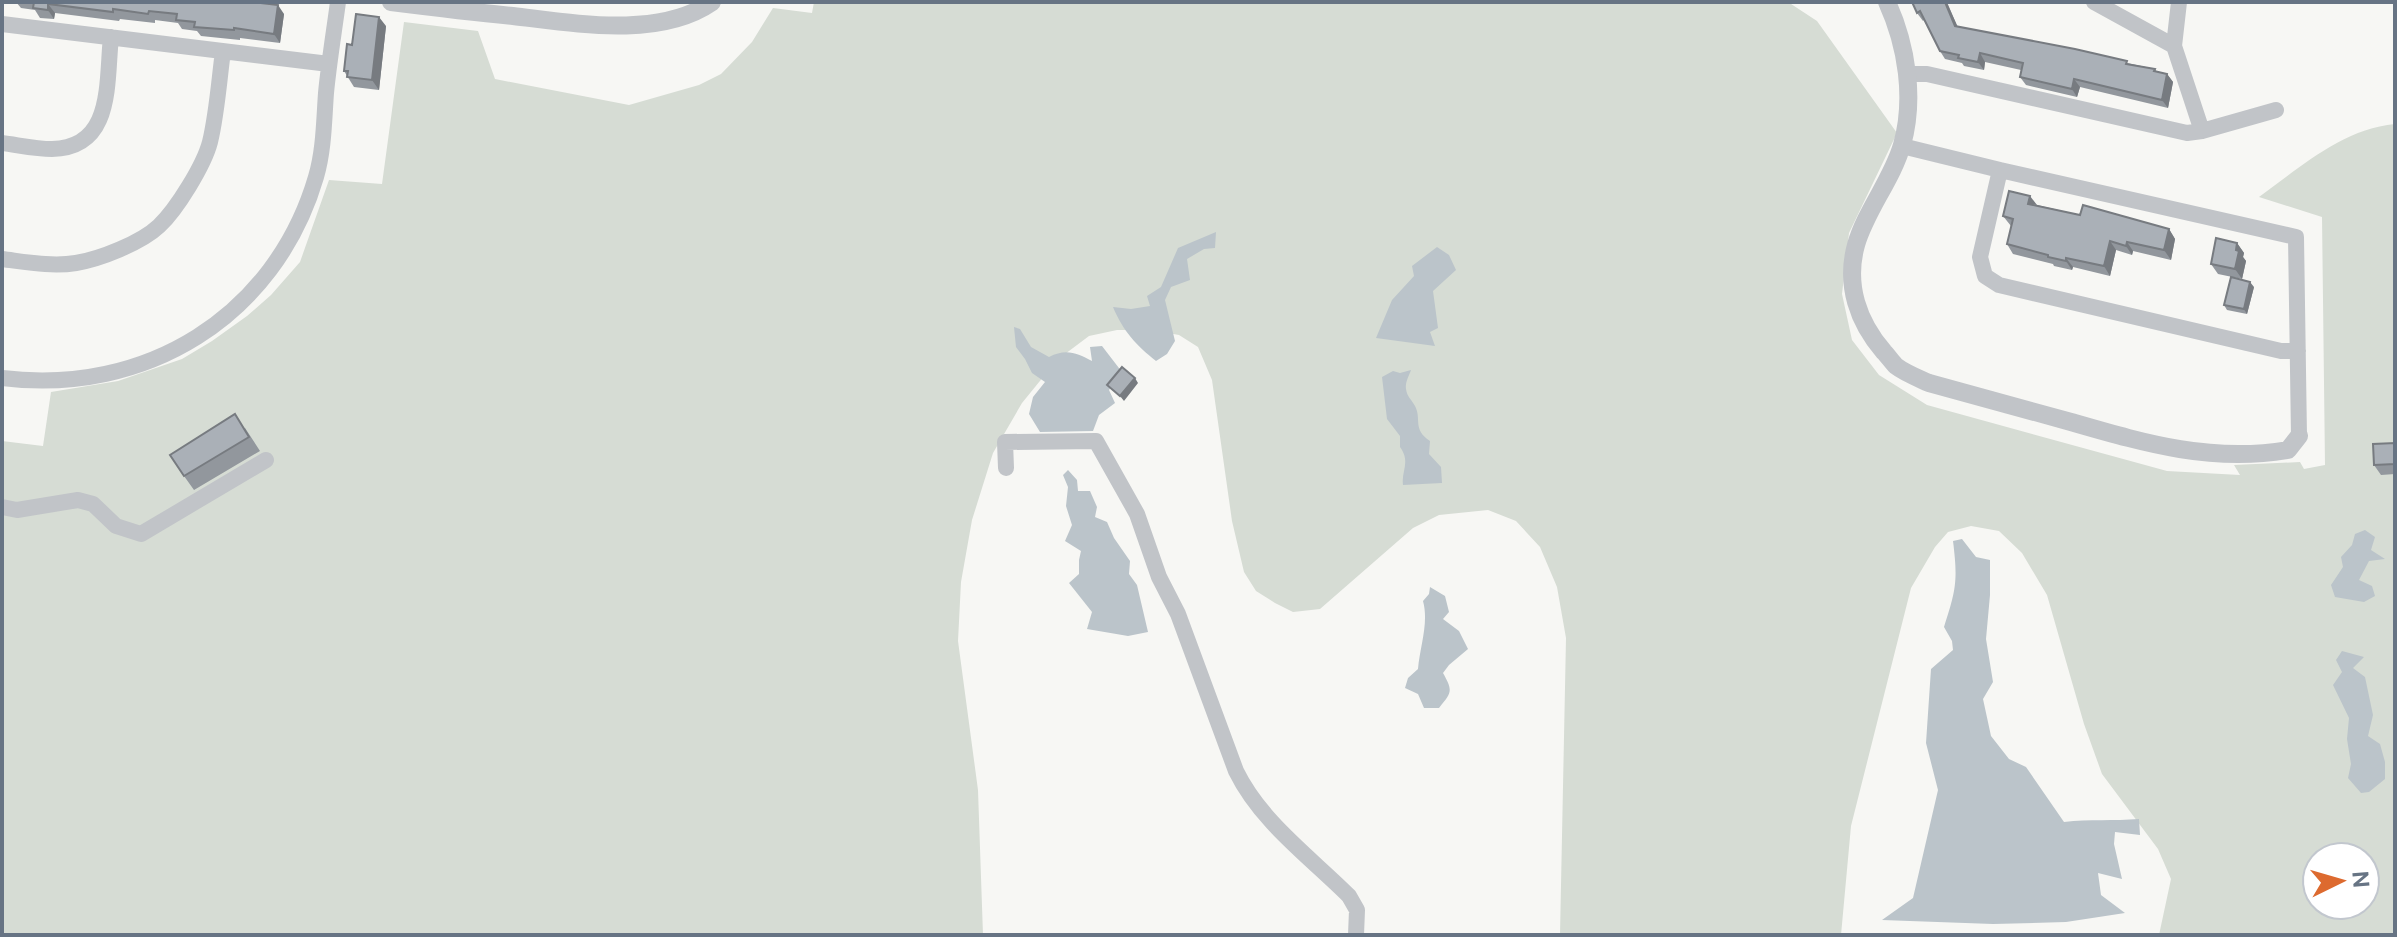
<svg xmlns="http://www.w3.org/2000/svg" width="2397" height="937" font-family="'Public Sans',sans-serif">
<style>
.green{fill:#d6dcd4;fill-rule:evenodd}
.water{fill:#bbc4ca}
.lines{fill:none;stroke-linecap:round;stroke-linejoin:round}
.minor{stroke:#c1c4c8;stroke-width:16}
.tertiary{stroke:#c1c4c8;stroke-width:18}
.wall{fill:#92979d}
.shaded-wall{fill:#777b80}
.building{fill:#aab0b7;stroke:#777b80;stroke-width:2}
</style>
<rect width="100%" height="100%" fill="#f7f7f4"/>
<path class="green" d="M814,2H1788L1817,21L1897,133L1849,233L1842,294L1852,340L1879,375L1927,405L2167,471L2240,475L2234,465L2300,462L2304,469L2325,465L2322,217L2259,197C2301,167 2342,129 2395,124V935H2159L2171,879L2158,849L2102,774L2084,724L2047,595L2022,553L1999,531L1971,526L1948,532L1935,547L1911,588L1851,826L1841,935H1560L1566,638L1557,587L1540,547L1516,521L1488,510L1439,515L1413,528L1320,609L1293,612L1275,603L1256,591L1244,572L1232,521L1212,380L1198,347L1179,335L1151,330H1117L1089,336L1057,360L1022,403L993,453L972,520L961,582L958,641L978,790L983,935H2V441L43,446L51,392L118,381L182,359L212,341L247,316L271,295L300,262L329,180L382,184L404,22L478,31L495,79L629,105L699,85L721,74L752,42L773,8L812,13ZM2317,857H2365V905H2317Z"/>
<path class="water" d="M1216,232L1215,248L1204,249L1187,259L1190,280L1171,287L1165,300L1175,341L1167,354L1156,361C1136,345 1123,331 1113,307L1131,309L1150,306L1147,296L1161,287L1178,248Z
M1437,247L1449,255L1456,270L1433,291L1438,328L1430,332L1435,346L1376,338L1392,300L1414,276L1412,266Z
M1014,327L1020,329L1031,347L1049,357C1066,348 1077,353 1092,361L1090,347L1102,346L1122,372L1109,390L1115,403L1099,415L1093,431L1040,432L1029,414L1033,397L1045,382L1032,373L1025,359L1016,347Z
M1411,370C1409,376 1405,382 1406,389C1407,397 1412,400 1415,406C1422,419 1412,429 1430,441L1429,454L1441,467L1442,483L1403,485C1401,471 1411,462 1400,447V436L1387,419L1382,377L1393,371L1400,373Z
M1068,470L1077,480L1078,491H1090L1097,507L1095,517L1107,522L1114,538L1130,561L1129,574L1137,585L1148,632L1128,636L1087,629L1092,612L1069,583L1079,574V560L1081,551L1065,541L1072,525L1066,506L1068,487L1063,475Z
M2365,530L2375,537L2371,550L2385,559L2369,561L2359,580L2372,586L2375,596L2364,602L2335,597L2331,585L2343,567L2341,557L2352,545L2355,534Z
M1962,539L1976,557L1990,560V595L1986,639L1993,682L1983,699L1991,736L2009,759L2026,767L2064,822C2089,819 2114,821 2139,819L2140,835L2115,832L2114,844L2122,879L2098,873L2101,895L2125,913L2066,922L1993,924L1882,920L1913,898L1938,790L1926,743L1931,669L1953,650L1952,641L1944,627C1956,590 1958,581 1953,541Z
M1430,587L1445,596L1449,612L1443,619L1459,631L1468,649L1449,665L1443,673C1453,691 1452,692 1439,708H1424L1418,694L1405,688L1408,678L1418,669C1420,646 1429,623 1423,601L1429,594Z
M2342,651L2364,657L2353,668L2365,677L2373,715L2368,736L2380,744L2385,762V779L2369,792L2361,793L2348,778L2351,764L2347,739L2349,718L2333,685L2342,672L2336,660Z"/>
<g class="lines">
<path class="minor" d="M2094,2L2174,46L2202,131
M2,24L329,64
M2174,46L2179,2
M1908,74H1927L2187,133L2202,131L2276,110
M2,143C18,145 36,149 52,149C114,148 106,82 111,37
M1902,146L2000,170L1980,257L1985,276L1999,285L2281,351H2298
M2000,170L2296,237L2299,436
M2,259C26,262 52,267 76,263C100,259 141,243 159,226C177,209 204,165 210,142C217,113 219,81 223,51
M2,378C145,396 275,317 316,177C324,150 324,120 326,93C329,62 334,32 338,2
M1006,468L1005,442L1096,441L1137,514L1159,577L1178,614L1236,771C1261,822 1310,857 1349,896L1357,910L1356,935
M2,507L17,510L78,500L93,504L116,526L141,534L266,460"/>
<path class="tertiary" d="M391,2C431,7 472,12 513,16C573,23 659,39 712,2
M1887,2C1907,46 1915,99 1902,145C1892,180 1866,210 1856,245C1845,285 1858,322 1884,352C1888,356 1892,362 1896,366C1905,373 1918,378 1929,383C1976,396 2023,409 2071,422C2144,443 2211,463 2288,450L2299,436"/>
</g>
<path class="wall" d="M16,2H253L284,14L280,43L240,38V40L201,36L197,31L182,29L178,23L155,20V23L120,19L119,21L55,13L54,19L40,18L35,10L21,8Z
M1912,2H1947L1957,26L2155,69L2157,72L2167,74L2173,82L2168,108L2080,87L2077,97L2026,85L2020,77L2021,70L1985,62L1984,70L1964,66L1962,63L1945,59L1940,51L1924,20L1923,21L1917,13Z
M386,26L379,90L354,87L344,71L352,45Z
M2037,205L2080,215L2169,229L2175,239L2171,260L2133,251L2132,255L2116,250L2110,276L2073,267L2072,270L2054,266L2053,264L2013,254L2007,244L2011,226L2003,216Z
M2237,243L2244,253L2243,257L2246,261L2242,279L2218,274L2211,264Z
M2254,287L2247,314L2227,310L2224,305Z
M245,428L260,451L194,490L184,476Z
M2395,443V474L2381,475L2374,465Z"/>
<path class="shaded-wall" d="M1945,2L1947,3L1961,34L1955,26Z
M48,4L55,13L54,19L48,10Z
M278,5L284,14L280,43L274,34Z
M379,17L386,26L379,90L372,80Z
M1980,53L1985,62L1984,70L1978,62Z
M2167,74L2173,82L2168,108L2162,100Z
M2074,79L2080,87L2077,97L2072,89Z
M2030,196L2037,205L2028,204Z
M2169,229L2175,239L2171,260L2164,250Z
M2110,241L2116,250L2110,276L2104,266Z
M2127,242L2133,251L2132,255L2126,246Z
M2237,243L2244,253L2243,257L2246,261L2242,279L2235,269Z
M2066,258L2073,267L2072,270L2066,261Z
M2250,282L2254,287L2247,314L2244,309Z
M1135,378L1138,383L1124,401L1120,396Z"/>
<path class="building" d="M34,2H253L278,5L274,34L234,28V30L194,27L195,22L176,20L177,14L149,11L148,14L113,9V12L48,4V10L33,8Z
M1912,2H1945L1955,26L2075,49L2127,61L2126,64L2155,69L2154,71L2167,74L2162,100L2074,79L2072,89L2020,77L2023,63L1980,53L1978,62L1958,58L1959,55L1940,51L1920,11L1917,13Z
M356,14L379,17L372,80L347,77L348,71H344L347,44L352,45Z
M2009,191L2030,196L2028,204L2080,215L2083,205L2169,229L2164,250L2127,242L2126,246L2110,241L2104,266L2066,258V261L2048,257V255L2007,244L2013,219L2003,216Z
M2216,238L2237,243L2236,250L2239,251L2235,269L2211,264Z
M2231,277L2250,282L2244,309L2224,305Z
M1122,367L1135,378L1120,396L1107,385Z
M235,414L249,437L184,476L170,455Z
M2395,443V464L2374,465L2373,444Z"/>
<rect width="2397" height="937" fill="none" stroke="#677484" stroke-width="8"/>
<g transform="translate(2341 881) rotate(85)"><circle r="38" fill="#ffffff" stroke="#c2c7ce" stroke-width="2"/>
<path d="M0-6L14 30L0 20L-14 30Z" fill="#dd6a2f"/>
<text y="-12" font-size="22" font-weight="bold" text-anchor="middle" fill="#677484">N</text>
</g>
</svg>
